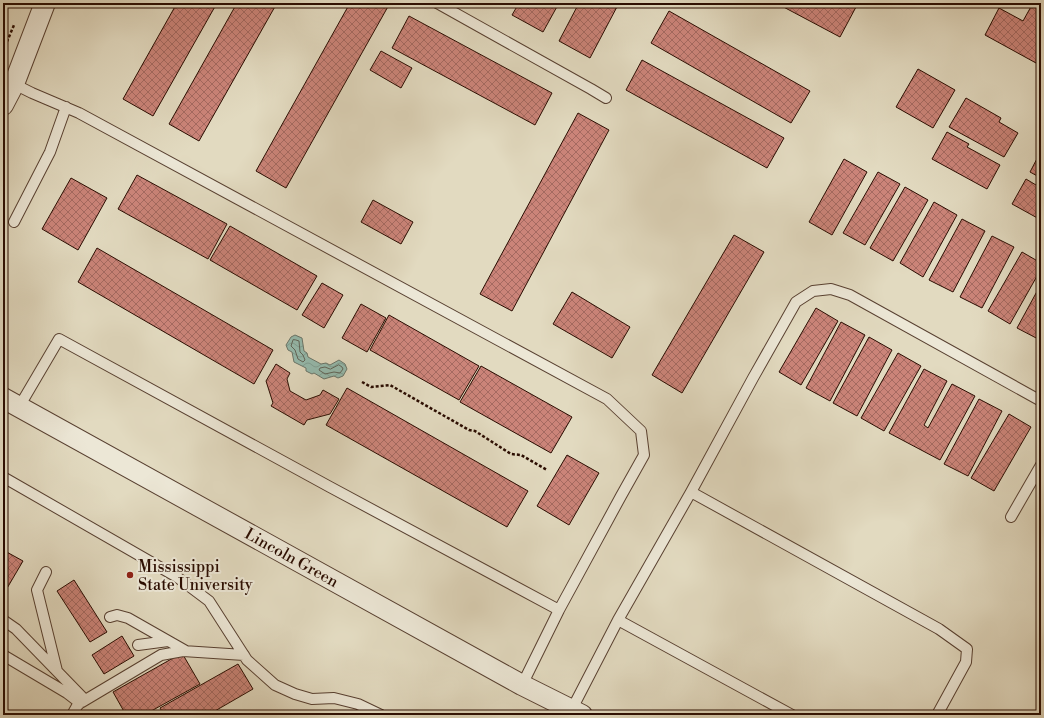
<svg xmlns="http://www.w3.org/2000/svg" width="1044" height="718" font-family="'Libre Bodoni',serif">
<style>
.water{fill:url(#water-waves);stroke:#6a7569}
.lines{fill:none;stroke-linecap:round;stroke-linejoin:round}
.shore{stroke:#606458;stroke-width:1}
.building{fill:url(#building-cross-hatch);stroke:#2a0c01}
.service-casing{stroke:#584031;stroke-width:12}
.minor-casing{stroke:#584031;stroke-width:22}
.path{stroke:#2a0c01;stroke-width:2.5;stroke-dasharray:3 2;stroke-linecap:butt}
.service{stroke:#ece7d6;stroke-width:10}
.minor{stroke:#ece7d6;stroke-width:20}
.poi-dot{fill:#8f2418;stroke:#ece7d6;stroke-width:1.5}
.labels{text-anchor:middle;stroke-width:4;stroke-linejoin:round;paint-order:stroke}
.street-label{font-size:16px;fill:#2a0c01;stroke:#ece7d6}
.poi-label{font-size:16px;fill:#2a0c01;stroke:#ece7d6;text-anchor:start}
</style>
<defs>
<pattern id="water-waves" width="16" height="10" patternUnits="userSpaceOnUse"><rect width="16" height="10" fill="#95bbae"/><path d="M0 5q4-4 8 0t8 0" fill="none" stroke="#81a094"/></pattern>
<pattern id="building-cross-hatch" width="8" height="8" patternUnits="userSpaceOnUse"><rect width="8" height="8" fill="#cb8479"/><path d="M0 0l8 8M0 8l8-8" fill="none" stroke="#a56a61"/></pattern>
</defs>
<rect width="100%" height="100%" fill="#e2dac0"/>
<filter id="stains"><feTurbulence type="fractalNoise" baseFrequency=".005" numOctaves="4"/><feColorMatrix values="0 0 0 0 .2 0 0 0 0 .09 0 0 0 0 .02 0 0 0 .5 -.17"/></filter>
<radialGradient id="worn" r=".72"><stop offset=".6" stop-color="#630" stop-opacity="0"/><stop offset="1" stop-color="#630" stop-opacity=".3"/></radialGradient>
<path class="water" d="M295,335L302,338L304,351L307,353L308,357L321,364L326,363L330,365L339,360L345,364L347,369L343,376L338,378L334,376L324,379L314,373L312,374L306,371V368L294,362L292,352L288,350L286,345L291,337Z"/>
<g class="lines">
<path class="shore" d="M296,340L299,341L300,352L303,355L305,360L303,362L298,359L295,350L291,346L293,340Z
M339,365L342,367L343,369L340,373L334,372L325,374L319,370L320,368L325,367L330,369Z"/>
</g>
<path class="building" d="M177,3H217L153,116L123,99Z
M237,3H277L199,141L169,124Z
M350,3H390L286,188L256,171Z
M519,3H559L543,32L512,15Z
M579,3H619L590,58L559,41Z
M776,3H848L856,7L840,37Z
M1033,3H1041V53L1036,63L985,35L999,8L1023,21Z
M669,11L810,91L791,123L651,43Z
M409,16L552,93L535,125L392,48Z
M381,51L412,68L401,88L370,70Z
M642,60L784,138L767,168L626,90Z
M918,69L955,90L933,128L896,107Z
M966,98L1001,118L999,122L1018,133L1004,157L949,127Z
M578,113L609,130L512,311L480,294Z
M947,132L969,144L967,147L1000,165L987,189L932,159Z
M1041,151V178L1030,172Z
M844,159L867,172L832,235L809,222Z
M878,172L900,184L865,245L843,233Z
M137,175L227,224L208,259L118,209Z
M71,178L107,198L78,250L42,229Z
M1026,179L1041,188V220L1012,204Z
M905,187L928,200L893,261L870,248Z
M373,200L413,222L401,244L361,222Z
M934,202L957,215L923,277L900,263Z
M962,219L985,231L953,292L929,280Z
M230,226L317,276L297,310L210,260Z
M734,235L764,252L682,393L652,375Z
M992,236L1014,247L982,308L960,297Z
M97,248L273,350L254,384L78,282Z
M1022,252L1041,263V269L1010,324L988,311Z
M322,283L343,295L324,328L302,315Z
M1041,284V338L1040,340L1017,328Z
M572,292L630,327L612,358L553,324Z
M361,304L386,318L367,352L342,338Z
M816,308L838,321L801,385L779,372Z
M389,315L479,366L459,400L370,350Z
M841,322L865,335L830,401L806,388Z
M869,337L892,350L857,416L833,403Z
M898,353L921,366L884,431L861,418Z
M276,364L290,373L287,379L290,391L306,400L320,395L323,390L339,399L330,414L307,420L304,425L271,406L273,403L266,381Z
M481,366L572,417L551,453L460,402Z
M924,369L947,381L924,425L928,428L952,384L975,396L940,460L889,433Z
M347,388L528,491L507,527L326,425Z
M979,399L1002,411L968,476L944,464Z
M1009,414L1031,427L994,491L971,478Z
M567,455L599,473L569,525L537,506Z
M3,550L23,561L6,590L3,589Z
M74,580L107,632L90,642L57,591Z
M122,636L134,656L104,674L92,655Z
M182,653L200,684L144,715H126L113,692Z
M238,664L253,689L208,715H164L160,708Z"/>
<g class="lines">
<g class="service-casing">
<path id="service" d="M437,3L591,89L606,98
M14,84L32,93L79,113L607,399L641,431L644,455L621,496L559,610L522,685
M14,222L50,152L66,107
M19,407L59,339L330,487L559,610
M3,477L177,577L209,601L247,660L275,685L295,694L312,699L334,698L358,704L381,715
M691,492L939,629L967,649L966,662L937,715
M1011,517L1041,465
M46,572L37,590L57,671
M110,617L117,615L128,618L186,651
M3,620L16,629L84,699L77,706L72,715
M618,620L792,715
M138,645L168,641
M3,655L67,693L80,703
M82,702L161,655L183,651L244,655
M572,709L618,620L691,492L753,378L796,302L813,291L831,289L850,295L1041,401"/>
</g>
<g class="minor-casing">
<path id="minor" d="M3,105L14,84L45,3
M3,398L522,685L582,715"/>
</g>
<path class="path" d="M3,51L14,25
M362,382L371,387L390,385L469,430L475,431L511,454L521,455L547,470"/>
<use href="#service" class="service"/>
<use href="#minor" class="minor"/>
</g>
<circle class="poi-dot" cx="130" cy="575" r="4"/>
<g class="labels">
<g class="street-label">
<text transform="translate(292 557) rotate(29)" y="6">Lincoln Green</text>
</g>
<g class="poi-label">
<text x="138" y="572">Mississippi<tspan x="138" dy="18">State University</tspan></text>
</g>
</g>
<rect width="1044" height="718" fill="none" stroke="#e2dac0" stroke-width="16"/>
<rect x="4" y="4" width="1036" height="710" fill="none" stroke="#2a0c01" stroke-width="2"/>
<rect x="8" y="8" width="1028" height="702" fill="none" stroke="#2a0c01"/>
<rect width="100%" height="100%" filter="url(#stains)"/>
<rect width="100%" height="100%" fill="url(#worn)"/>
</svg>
